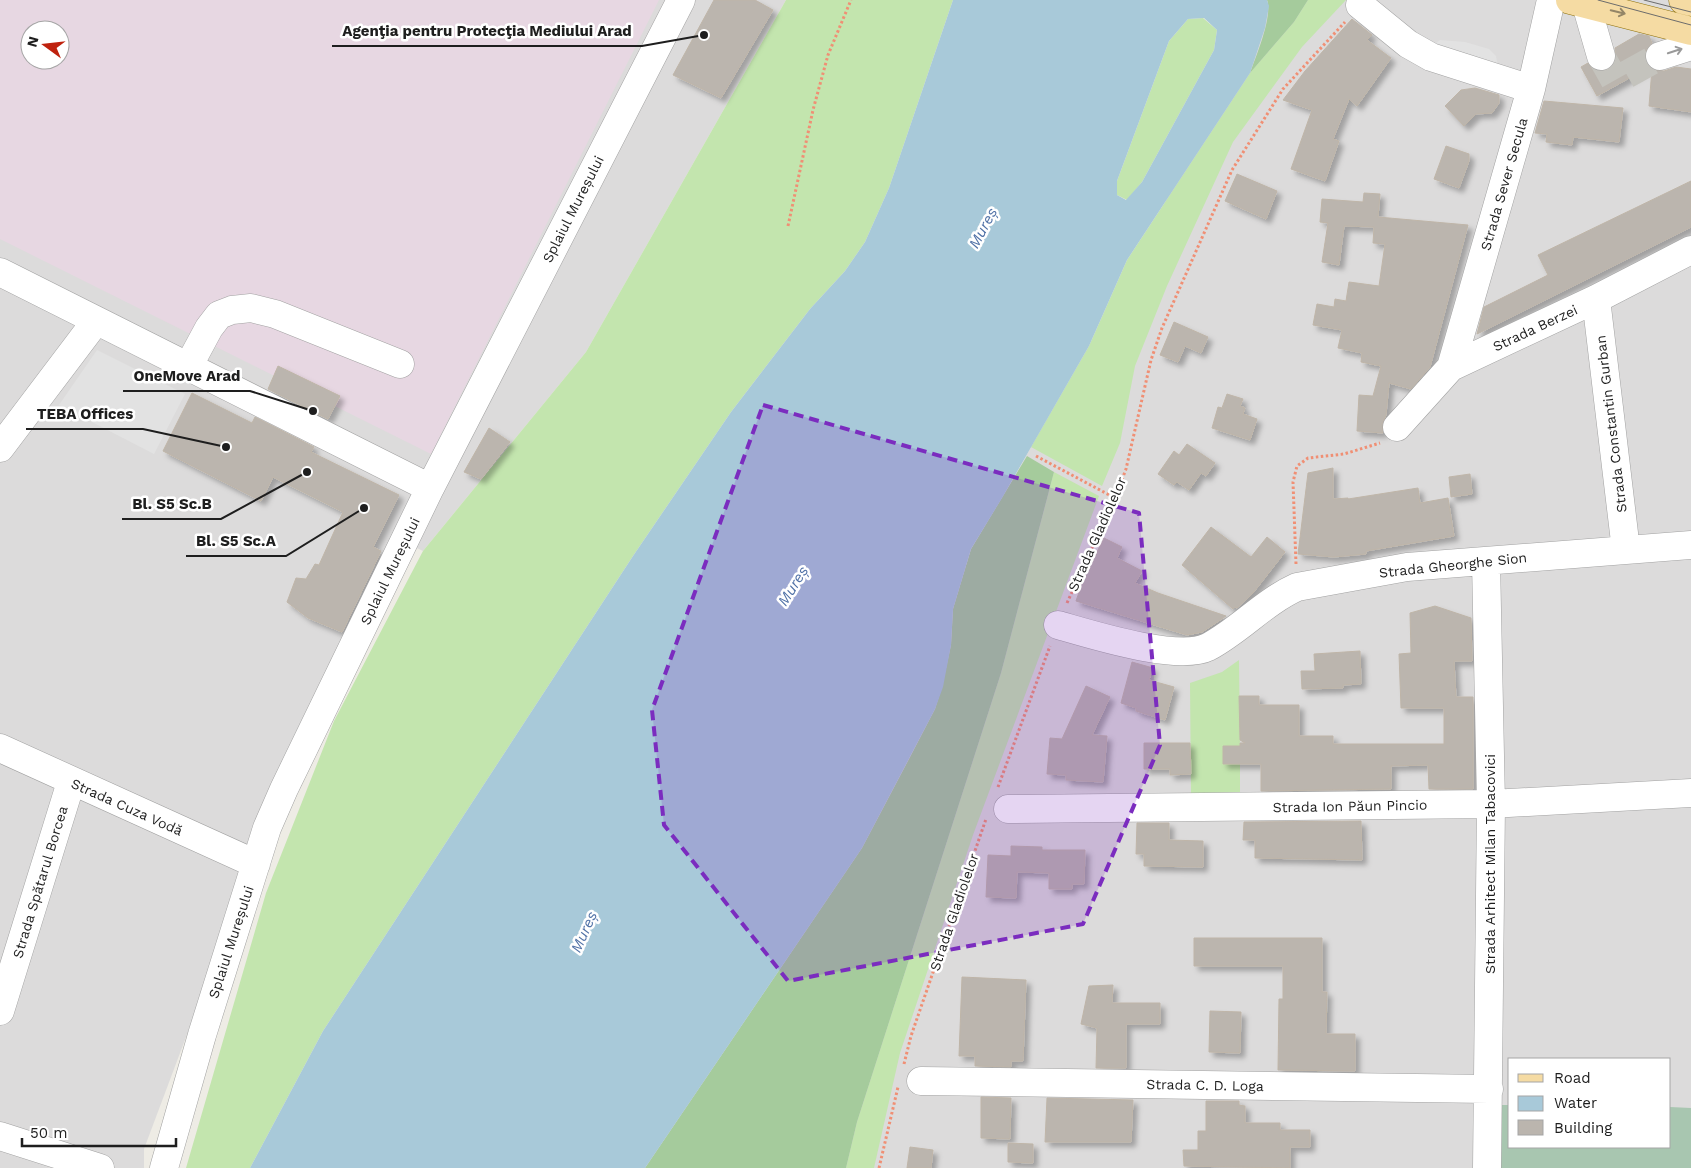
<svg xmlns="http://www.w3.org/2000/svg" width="1691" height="1168" font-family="'Work Sans',sans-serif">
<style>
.residential{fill:#dcdbdb;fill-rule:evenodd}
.industrial{fill:#e7d7e2;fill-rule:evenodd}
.grass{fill:#c3e5ae}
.forest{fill:#a5cb9c}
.cemetery{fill:#a8c6b0}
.parking{fill:#e2e2e2}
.water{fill:#a8c9d9;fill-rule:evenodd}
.building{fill:#bbb5ae;stroke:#bfb5a8;filter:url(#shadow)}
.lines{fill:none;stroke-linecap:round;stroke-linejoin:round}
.minor-tunnel{stroke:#c4c3bd;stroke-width:28;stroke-dasharray:28 14;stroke-linecap:butt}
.minor-casing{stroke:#a2a2a2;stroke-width:29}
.major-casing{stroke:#8e710a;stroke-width:29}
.path{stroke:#f08f74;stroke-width:3;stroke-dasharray:2.5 2.5;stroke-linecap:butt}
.minor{stroke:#fff;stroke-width:28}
.major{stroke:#f5dba3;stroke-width:28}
.tram{stroke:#6c6c6c;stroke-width:1}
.oneway{stroke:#948667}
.oneway2{stroke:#9a9a9a}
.marked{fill:#7b2cbf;fill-opacity:0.2;stroke:#7b2cbf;stroke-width:4;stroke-dasharray:10 6;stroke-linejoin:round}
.labels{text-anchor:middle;stroke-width:5;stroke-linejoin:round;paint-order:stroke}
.street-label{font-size:14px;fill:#1e1e1e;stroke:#fff}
.water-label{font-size:15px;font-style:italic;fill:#5172a7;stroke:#fff}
.leader{fill:none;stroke:#1e1e1e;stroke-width:2}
.callout-dot{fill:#1e1e1e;stroke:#fff;stroke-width:2}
.callout-label{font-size:15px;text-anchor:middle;font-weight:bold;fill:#1e1e1e;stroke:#fff;stroke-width:5;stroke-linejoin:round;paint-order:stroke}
</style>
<defs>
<filter id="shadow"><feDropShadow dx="4.5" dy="4.5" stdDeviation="2.5" flood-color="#0004"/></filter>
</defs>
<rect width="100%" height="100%" fill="#eeece5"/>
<path class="residential" d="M0,0H786L586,352L423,551L392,536L243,885L144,1149V1168H0ZM30,30H60V60H30Z
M1267,0H1691V1168H645L1002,498L1089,346L1269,6ZM1510,1059H1670V1147H1510Z"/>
<path class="industrial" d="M0,0H659L431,454L0,239ZM30,30H60V60H30Z"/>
<path class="grass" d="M786,0H953L889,188L865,242L845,271L810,309L731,412L633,556L323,1031L250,1168H186L266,893L334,721L423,551L586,352Z
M1308,0H1346L1302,47L1233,142L1167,286L1135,366L1120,443L1102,486L1031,447L1089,346L1127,260L1250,73L1294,22Z
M1203,18L1217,30L1214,50L1142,182L1127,200L1117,195V181L1169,41L1188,19Z
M1054,472L1099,496L973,835L900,1053L874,1168H846L857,1122L1001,673Z
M1239,660L1240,746H1223V764H1240V797L1191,798L1190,683L1222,672Z"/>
<path class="forest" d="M1267,0H1308L1294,22L1250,73C1256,56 1273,16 1267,0Z
M1027,456L1054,472L1001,673L857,1122L846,1168H645L862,848L909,759L935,709L942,687L951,645L953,609L971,549Z"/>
<path class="cemetery" d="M1501,1105H1510V1147H1670V1107L1691,1108V1168H1500Z"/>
<path class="parking" d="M1440,40L1465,42L1489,49L1496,56L1498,67L1429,48Z
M97,350L185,394L154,454L59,405Z"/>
<path class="water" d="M953,0H1267L1269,6L1265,28L1250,73L1127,260L1089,346L1002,498L971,549L953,609L951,645L943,687L935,709L862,848L645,1168H250L323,1031L633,556L731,412L810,309L845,271L865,242L889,188ZM1204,18L1217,30L1214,50L1142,182L1126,200L1117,195V181L1169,41L1188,19Z"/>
<path class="building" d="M714,0H755L773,10L721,98L673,75Z
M1352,19L1372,35L1367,40L1391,58L1357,106L1349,99L1333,139L1339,141L1325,181L1291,169L1312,110L1283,100L1305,71Z
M1639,34L1649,36L1652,43L1645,53V60L1649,67L1597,96L1581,67L1588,63L1597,71H1606L1613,66L1616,60L1615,48Z
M1676,67L1691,69V112L1649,106L1652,69L1664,71Z
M1475,88L1499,95V103L1492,113L1476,114L1464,126L1445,106L1461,90Z
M1544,101L1623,108L1619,142L1573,137L1572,145L1546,142L1547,134L1535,133Z
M1446,146L1469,154V161L1459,188L1434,179Z
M1237,174L1277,191L1266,219L1225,201Z
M1691,181V227L1477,334L1484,307L1548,275L1538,255Z
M1364,193L1380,194L1378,217L1468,225L1430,367L1411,389L1389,383L1386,415L1382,424L1383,433L1357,431L1359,395L1373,396L1381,366L1361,362L1362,353L1338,348L1342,330L1313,325L1317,304L1334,307L1335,299L1346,301L1349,282L1379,286L1385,244L1373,243L1374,227L1344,226L1339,265L1322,262L1328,223L1320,222L1322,199L1363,202Z
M1174,322L1208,337L1201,353L1185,346L1178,362L1160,355Z
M278,366L340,396L328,419L268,389Z
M192,393L252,423L255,417L314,447L311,452L399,495L373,547L381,551L342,632L308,618L287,602L296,578L306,579L315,564L319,565L343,512L273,477L261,501L163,451Z
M1227,394L1243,399L1240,406L1245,408L1243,414L1257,419L1250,440L1212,428L1218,407L1222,408Z
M489,428L510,442L481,479L464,472Z
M1187,444L1215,463L1206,476L1201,473L1189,490L1177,482L1174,485L1158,474L1174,451L1179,455Z
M1333,468V499L1348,498V499L1418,488L1420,503L1448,498L1454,536L1366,551V554L1334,557L1298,554L1308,473Z
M1470,474L1472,494L1451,497L1449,477Z
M1211,527L1251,557L1267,537L1285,552L1253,593L1237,608L1235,607L1233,609L1182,565Z
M1104,538L1122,547L1117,558L1142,571L1135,583L1158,593L1226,616L1202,632L1187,635L1076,601L1084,578Z
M1435,606L1471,618L1472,661H1454L1456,697H1473V789H1429L1428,765L1391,766V789L1261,791V764H1223V746H1240V743H1245L1240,740L1239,696H1259V705H1299V736H1333V744H1444V708H1401L1399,654L1411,653L1410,613Z
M1360,651L1361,684L1343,685V688L1302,689L1301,671H1315L1314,654Z
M1132,662L1153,668L1149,680L1174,687L1165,720L1136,711V708L1121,703Z
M1086,686L1110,697L1092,735L1107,736L1103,782L1066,780V775L1047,774L1050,738L1062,739Z
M1144,743H1190L1191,774L1170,775V769H1144Z
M1361,821L1362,860L1255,858V840H1243L1244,822Z
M1137,823H1169V840L1203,841V867L1144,866V854H1136Z
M1011,846L1042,847V850H1085L1084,884H1072V889H1049V873L1017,872L1016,898L986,897L988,855L1011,856Z
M1194,938H1322V992H1327L1326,1034H1355V1071L1278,1070L1279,999H1283V966H1194Z
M962,977L1026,980L1023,1061H1011V1067L975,1066V1056H959Z
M1113,985L1112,1003H1160V1024H1126V1068H1096L1097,1028L1081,1024L1089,986Z
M1210,1011L1241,1012L1240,1053L1209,1052Z
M981,1097L1011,1098L1010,1139L981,1138Z
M1047,1098L1133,1100L1131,1142H1045Z
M1206,1101H1239V1105L1245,1106V1123H1280V1130H1310V1147H1290V1168L1184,1166L1183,1150H1198V1131H1206Z
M1008,1143L1033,1144V1163L1008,1162Z
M910,1147L933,1150L931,1168H907Z"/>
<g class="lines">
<path class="minor-tunnel" d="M1601,56L1615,81L1660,56"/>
<g class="minor-casing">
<path id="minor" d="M1586,4L1601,56
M1360,5L1408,44L1431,57L1531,89
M1660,56L1691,46
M0,272L430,488
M1596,299L1626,550
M188,367L209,328L219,315L232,310L251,308L275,314L400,364
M1451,367L1531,89L1551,0
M1397,427L1451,367L1596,299L1691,250
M0,448L96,321
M1486,561L1491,804L1487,1168
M1058,625C1090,634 1178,662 1208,647C1240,630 1264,602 1297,587L1407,567L1691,545
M0,748L256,864
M1008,809L1491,804L1691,793
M0,1011L71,782
M921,1081L1489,1089
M0,1136L100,1168
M164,1168L202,1035L267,828L284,789L430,488L681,0"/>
</g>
<g class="major-casing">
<path id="major" d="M1570,0L1691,31
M1683,0L1691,2"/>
</g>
<path class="path" d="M788,226L813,110L828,55L851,0
M1036,456L1115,498
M1296,564L1293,482L1297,466L1308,458L1344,454L1380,443
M1067,603L1115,498L1126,469L1151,360L1162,328L1232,170L1283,89L1345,22
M998,787L1050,646
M904,1064L911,1036L986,819
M879,1168L898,1087"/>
<use href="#minor" class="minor"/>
<use href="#major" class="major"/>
<path class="tram" d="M1598,0L1691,25
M1644,0L1691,12"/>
</g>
<defs><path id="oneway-shaft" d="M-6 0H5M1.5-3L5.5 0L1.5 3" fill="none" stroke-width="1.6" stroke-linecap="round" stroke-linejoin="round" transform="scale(1.25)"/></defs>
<use class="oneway" href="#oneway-shaft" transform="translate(1618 12) rotate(14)"/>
<use class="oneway2" href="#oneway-shaft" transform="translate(1675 51) rotate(-18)"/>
<path class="marked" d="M763,405L1139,513L1160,745L1083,924L788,981L664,825L652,710Z"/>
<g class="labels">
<g class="street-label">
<text transform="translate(1504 184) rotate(-74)" y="5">Strada Sever Secula</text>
<text transform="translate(573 209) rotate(-63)" y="5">Splaiul Mureșului</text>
<text transform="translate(1535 328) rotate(-25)" y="5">Strada Berzei</text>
<text transform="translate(1611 424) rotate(-97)" y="5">Strada Constantin Gurban</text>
<text transform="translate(1097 534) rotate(-66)" y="5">Strada Gladiolelor</text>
<text transform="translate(1453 565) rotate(-6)" y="5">Strada Gheorghe Sion</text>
<text transform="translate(390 571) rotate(-64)" y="5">Splaiul Mureșului</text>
<text transform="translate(1350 806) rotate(-1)" y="5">Strada Ion Păun Pincio</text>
<text transform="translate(127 807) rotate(24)" y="5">Strada Cuza Vodă</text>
<text transform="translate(1490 864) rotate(-90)" y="5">Strada Arhitect Milan Tabacovici</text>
<text transform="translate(40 882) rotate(-73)" y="5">Strada Spătarul Borcea</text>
<text transform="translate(954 912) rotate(-71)" y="5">Strada Gladiolelor</text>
<text transform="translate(231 942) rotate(-72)" y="5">Splaiul Mureșului</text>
<text transform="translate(1205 1085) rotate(1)" y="5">Strada C. D. Loga</text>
</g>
<g class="water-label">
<text transform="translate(983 228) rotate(-62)" y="5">Mureș</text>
<text transform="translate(793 586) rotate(-58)" y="5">Mureș</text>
<text transform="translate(584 932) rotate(-66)" y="5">Mureș</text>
</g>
</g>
<path class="leader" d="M704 35L642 46H332M313 411L250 391H123M226 447L143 429H26M307 472L221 519H122M364 508L286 556H186"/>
<g class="callout-dot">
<circle cx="704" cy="35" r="5"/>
<circle cx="313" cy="411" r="5"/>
<circle cx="226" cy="447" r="5"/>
<circle cx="307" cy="472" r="5"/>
<circle cx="364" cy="508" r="5"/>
</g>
<g class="callout-label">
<text x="487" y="36">Agenţia pentru Protecţia Mediului Arad</text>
<text x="187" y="381">OneMove Arad</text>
<text x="85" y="419">TEBA Offices</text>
<text x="172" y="509">Bl. S5 Sc.B</text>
<text x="236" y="546">Bl. S5 Sc.A</text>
</g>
<rect x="1508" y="1058" width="162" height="90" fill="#ffffff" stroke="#a5a5a5"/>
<rect x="1518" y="1074" width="25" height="8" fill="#f5dba3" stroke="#a5a5a5"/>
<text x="1554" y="1083" font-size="15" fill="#1e1e1e">Road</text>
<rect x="1518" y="1096" width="25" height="15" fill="#a8c9d9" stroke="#a5a5a5"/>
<text x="1554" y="1108" font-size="15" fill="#1e1e1e">Water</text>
<rect x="1518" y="1120" width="25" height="15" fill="#bbb5ae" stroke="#a5a5a5"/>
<text x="1554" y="1133" font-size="15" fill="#1e1e1e">Building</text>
<g transform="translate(45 45) rotate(285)"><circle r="24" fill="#ffffff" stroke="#a5a5a5"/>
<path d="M0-4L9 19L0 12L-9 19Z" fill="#bf220e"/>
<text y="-8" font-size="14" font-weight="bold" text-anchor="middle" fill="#1e1e1e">N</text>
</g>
<path d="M22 1138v8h154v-8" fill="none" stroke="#1e1e1e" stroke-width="2.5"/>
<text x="30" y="1138" font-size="15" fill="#1e1e1e" stroke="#ffffff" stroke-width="4" paint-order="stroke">50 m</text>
</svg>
